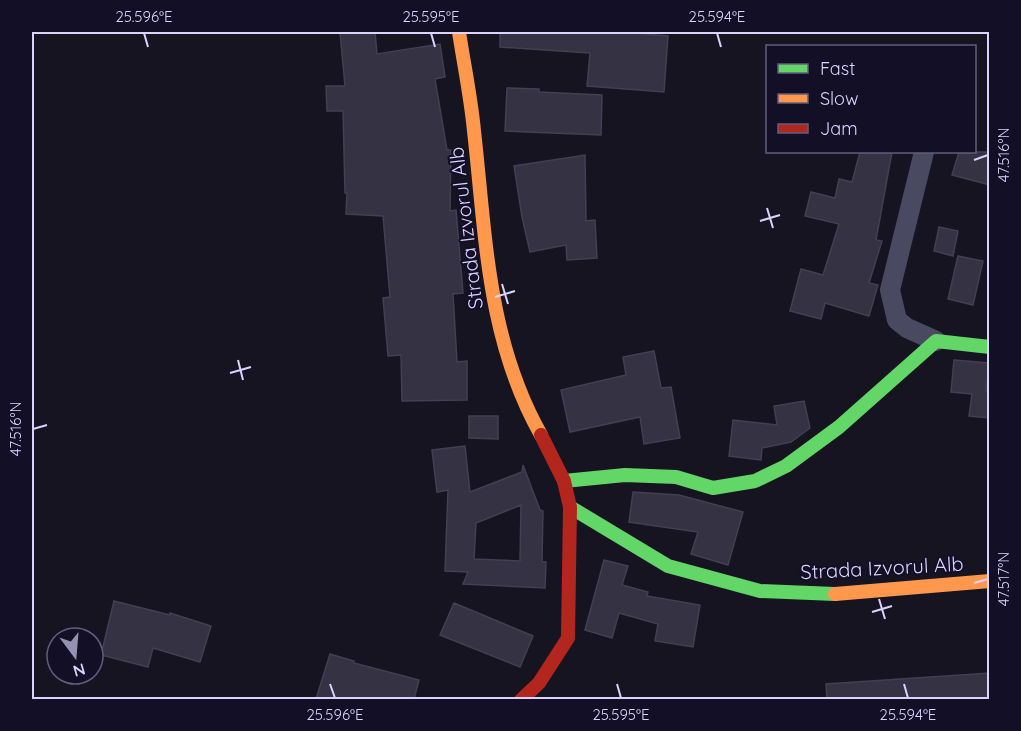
<svg xmlns="http://www.w3.org/2000/svg" width="1021" height="731" font-family="Quicksand,sans-serif">
<style>
.building{fill:#343243;stroke:#433f54;stroke-width:1.5;fill-rule:evenodd}
.lines{fill:none;stroke-linecap:round;stroke-linejoin:round}
.street{stroke:#4a4962;stroke-width:20}
.fast{stroke:#63d668;stroke-width:14}
.slow{stroke:#ff974d;stroke-width:14}
.jam{stroke:#b3261e;stroke-width:14}
.ticks{fill:none;stroke:#d9d4ff;stroke-width:2}
.labels{text-anchor:middle;stroke-width:4.5;stroke-linejoin:round;paint-order:stroke}
.street-label{font-size:20px;fill:#d9d4ff;stroke:#130f26}
.neatline{fill:none;stroke:#d9d4ff;stroke-width:2}
.ticks-label{font-size:15px;text-anchor:middle;fill:#d9d4ff}
</style>
<rect width="100%" height="100%" fill="#161421"/>
<path class="building" d="M340,32H375L377,54L440,44L445,77L435,79L447,150H451L450,211L456,210L463,293L453,294L457,362L467,361V400L402,401L401,355L388,356L383,298L390,297L383,216L346,214L347,193H345L343,111H327L326,86H345Z
M500,32H622L668,36L664,92L587,86L590,53L500,47Z
M507,88L539,89V92L602,95L601,135L505,131Z
M860,152H892L876,240L882,241L869,283L878,285L869,316L825,303L821,319L790,311L801,269L823,275L839,224L805,216L811,192L835,198L839,179L852,182Z
M959,152H990V185L952,175Z
M585,155L586,221L595,220L597,258L567,260L566,245L530,252L522,217L514,166Z
M939,227L958,231L953,256L934,251Z
M958,256L983,261L973,305L948,299Z
M654,351L661,388L671,387L680,438L644,444L640,417L570,432L561,390L626,375L623,357Z
M954,360L989,363L986,391L990,392V418L969,416L972,394L951,392Z
M804,401L810,428L791,442L762,448L761,460L729,456L733,420L777,425L774,406Z
M469,416H498V439L469,438Z
M465,446L470,492L522,472L523,465L540,510L543,511L542,562H546L545,588L463,584L468,572L445,571L448,490L437,492L432,450ZM521,505L520,561L474,559L476,523Z
M633,492L679,495L743,512L728,565L691,554L698,532L629,522Z
M604,560L628,566L622,585L648,592L647,596L700,605L693,647L655,641L658,624L619,613L612,638L585,630Z
M114,601L170,615V613L211,626L200,662L153,648L148,667L101,655Z
M454,603L533,636L520,667L440,635Z
M330,654L354,661V663L419,680L414,699H316Z
M990,673V699H827L826,684Z"/>
<g class="lines">
<path class="street" d="M924,152L890,290L897,320L907,328L936,341"/>
<path class="fast" d="M564,481L625,475L676,477L713,488L755,481L786,466L839,427L936,341L990,347
M570,507L668,566L760,591L835,594"/>
<path class="slow" d="M459,32C464,65 471,98 474,131C486,237 487,339 541,435
M835,594L990,581"/>
<path class="jam" d="M521,700L539,683L568,638L570,507L564,481L541,435"/>
</g>
<path class="ticks" d="M144,33L148,47M431,33L435,47M717,33L721,47M974,160L988,155M767,208L773,228M760,221L780,215M502,284L508,304M495,297L515,291M238,360L243,380M230,373L251,367M33,429L47,425M974,583L988,579M879,599L885,619M872,612L892,606M330,684L335,698M617,684L621,698M904,684L908,698"/>
<g class="labels">
<g class="street-label">
<text transform="translate(466 228) rotate(-97)" y="7">Strada Izvorul Alb</text>
<text transform="translate(882 568) rotate(-3)" y="7">Strada Izvorul Alb</text>
</g>
</g>
<rect width="1021" height="731" fill="none" stroke="#130f26" stroke-width="66"/>
<rect x="766" y="45" width="210" height="108" fill="#130f26" stroke="#625e7d" stroke-width="1.5"/>
<rect x="778" y="64" width="30" height="9" fill="#63d668" stroke="#625e7d" stroke-width="1.5"/>
<text x="820" y="75" font-size="18" fill="#d9d4ff">Fast</text>
<rect x="778" y="94" width="30" height="9" fill="#ff974d" stroke="#625e7d" stroke-width="1.5"/>
<text x="820" y="105" font-size="18" fill="#d9d4ff">Slow</text>
<rect x="778" y="124" width="30" height="9" fill="#b3261e" stroke="#625e7d" stroke-width="1.5"/>
<text x="820" y="135" font-size="18" fill="#d9d4ff">Jam</text>
<g transform="translate(75 656) rotate(164)"><circle r="28" fill="#130f26" stroke="#625e7d" stroke-width="1.5"/>
<path d="M0-4.5L10 22L0 15L-10 22Z" fill="#9591b1"/>
<text y="-9" font-size="16" font-weight="bold" text-anchor="middle" fill="#d9d4ff">N</text>
</g>
<rect x="33" y="33" width="955" height="665" class="neatline"/>
<g class="ticks-label">
<text x="144" y="22">25.596°E</text>
<text x="431" y="22">25.595°E</text>
<text x="717" y="22">25.594°E</text>
<text transform="translate(1004 155) rotate(-90)" y="5">47.516°N</text>
<text transform="translate(16 429) rotate(-90)" y="5">47.516°N</text>
<text transform="translate(1004 579) rotate(-90)" y="5">47.517°N</text>
<text x="335" y="720">25.596°E</text>
<text x="621" y="720">25.595°E</text>
<text x="908" y="720">25.594°E</text>
</g>
</svg>
